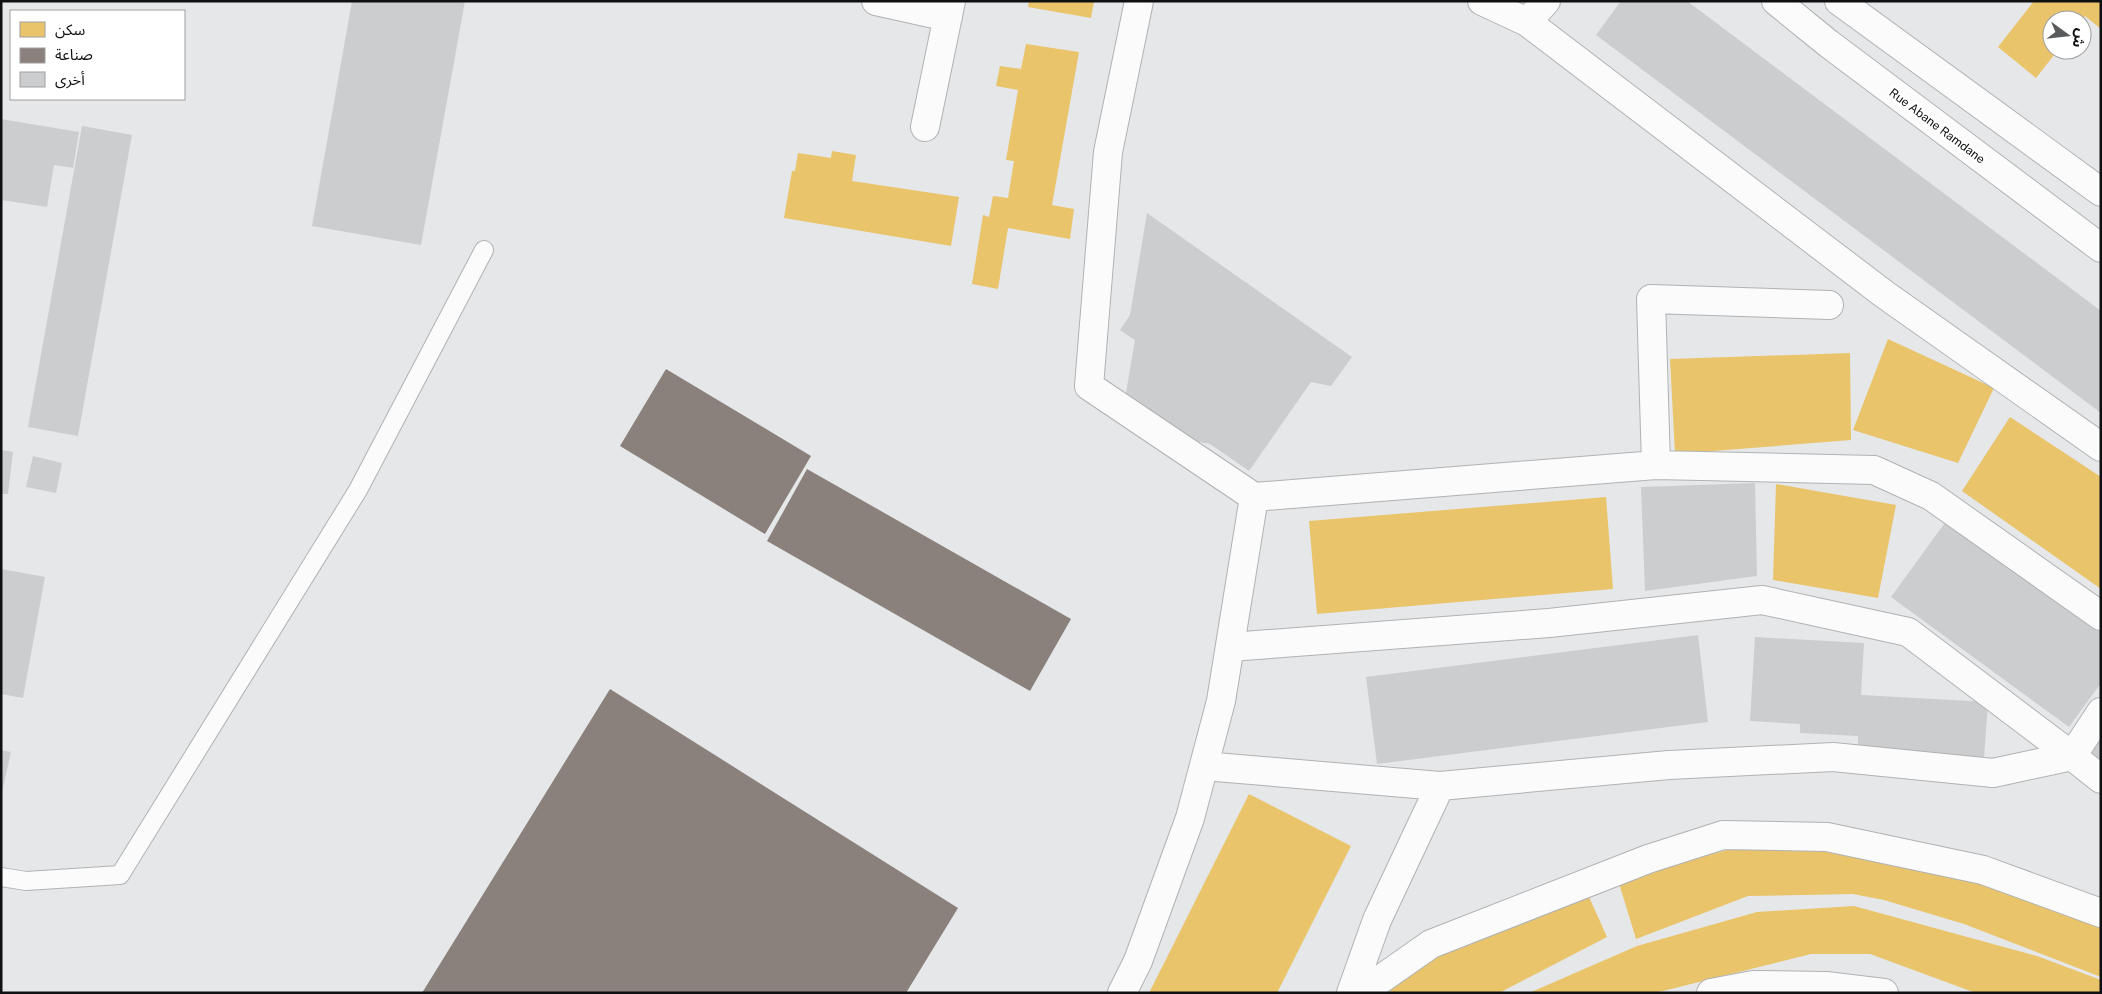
<svg xmlns="http://www.w3.org/2000/svg" width="2102" height="994" font-family="'Public Sans','Noto Sans Arabic',sans-serif">
<style>
.homes{fill:#e9c46a}
.industry{fill:#8a817c}
.building{fill:#cbcdce}
.lines{fill:none;stroke-linecap:round;stroke-linejoin:round}
.service-casing{stroke:#b0b2b3;stroke-width:20}
.minor-casing{stroke:#b0b2b3;stroke-width:30}
.tertiary-casing{stroke:#b0b2b3;stroke-width:30}
.service{stroke:#fbfbfc;stroke-width:18}
.minor{stroke:#fbfbfc;stroke-width:28}
.tertiary{stroke:#fbfbfc;stroke-width:28}
.labels{text-anchor:middle;stroke-width:5;stroke-linejoin:round;paint-order:stroke}
.street-label{font-size:12px;fill:#0e1011;stroke:#fff}
</style>
<rect width="100%" height="100%" fill="#e5e7e9"/>
<path class="homes" d="M1029,1H1094L1091,18L1028,7Z
M2034,1H2101V29L2085,16L2082,20H2052V50H2058L2036,78L1998,47Z
M1026,44L1079,52L1052,205L1074,209L1070,239L1008,228L998,289L972,284L983,215L989,217L993,196L1008,198L1014,161L1006,160L1018,90L996,86L1000,66L1021,69Z
M832,151L856,155L852,181L959,197L951,246L784,218L792,171H795L798,153L831,158Z
M1888,339L1994,388L1958,463L1853,430Z
M1850,353L1851,440L1675,454L1670,359Z
M2010,417L2101,477V589L1962,491Z
M1776,484L1896,505L1878,598L1773,580Z
M1606,497L1613,589L1317,614L1309,521Z
M1249,794L1351,846L1277,993H1149Z
M1734,848L1863,852L1967,873L2101,925V977L1964,924L1884,900L1853,894L1748,896L1636,939L1618,880Z
M1585,888L1607,937L1499,993H1392L1390,990L1433,959Z
M1854,906L2037,956L2101,980V993H1976L1870,954H1811L1655,993H1529L1637,946L1757,912Z"/>
<path class="industry" d="M666,369L811,456L765,534L620,446Z
M807,469L1071,619L1030,691L767,541Z
M610,689L958,908L906,993H422Z"/>
<path class="building" d="M352,1H465L421,245L312,226Z
M1621,1H1687L2101,311V413L1596,35Z
M1,119L79,132L73,168L54,165L47,207L1,200Z
M82,126L132,135L78,436L28,427Z
M1147,213L1352,357L1331,386L1311,382L1249,471L1210,444L1195,441L1126,393L1135,340L1120,330L1130,315Z
M1,450L13,452L8,494H1Z
M33,456L62,463L56,493L26,487Z
M1755,483L1757,576L1645,591L1641,487Z
M1947,520L2101,631V683L2069,727L1891,597Z
M1,569L45,577L23,698L1,694Z
M1698,635L1708,722L1377,764L1366,677Z
M1755,637L1864,643L1861,695L1988,702L1984,758L1858,751V736L1800,733V724L1750,721Z
M2101,734V762L2088,753Z
M1,750L11,752L2,792H1Z"/>
<g class="lines">
<g class="service-casing">
<path id="service" d="M1,877L26,881L120,875L358,490L484,250"/>
</g>
<g class="minor-casing">
<path id="minor" d="M876,1L948,17
M1482,1L1527,22L1546,1
M1527,22L1884,294L2101,447
M925,127L951,1
M1656,465L1651,299L1829,305
M1254,497L1656,465L1874,470L1931,496L2101,616
M1230,647L1549,623L1762,600L1908,632L2072,756L2101,712
M1204,766L1440,786
M1122,993L1138,961L1190,818L1221,701L1254,497L1089,386L1108,152L1139,1
M1351,993L1377,920L1440,786L1669,765L1833,757L1993,773L2072,756L2101,779
M1361,993L1431,944L1648,859L1723,835L1827,837L1983,870L2101,913
M1711,993L1753,985L1826,986L1884,993"/>
</g>
<g class="tertiary-casing">
<path id="tertiary" d="M1776,1L1829,44L2101,248
M1839,1L2101,192"/>
</g>
<use href="#service" class="service"/>
<use href="#minor" class="minor"/>
<use href="#tertiary" class="tertiary"/>
</g>
<g class="labels">
<g class="street-label">
<text transform="translate(1937 126) rotate(37)" y="4">Rue Abane Ramdane</text>
</g>
</g>
<rect width="2102" height="994" fill="none" stroke="#0e1011" stroke-width="5"/>
<rect x="10" y="10" width="175" height="90" fill="#ffffff" stroke="#9f9fa0"/>
<rect x="20" y="22" width="25" height="15" fill="#e9c46a" stroke="#9f9fa0"/>
<text x="55" y="35" font-size="15" fill="#0e1011">سكن</text>
<rect x="20" y="48" width="25" height="15" fill="#8a817c" stroke="#9f9fa0"/>
<text x="55" y="60" font-size="15" fill="#0e1011">صناعة</text>
<rect x="20" y="72" width="25" height="15" fill="#cbcdce" stroke="#9f9fa0"/>
<text x="55" y="85" font-size="15" fill="#0e1011">أخرى</text>
<g transform="translate(2067 35) rotate(105)"><circle r="24" fill="#ffffff" stroke="#9f9fa0"/>
<path d="M0-4L9 19L0 12L-9 19Z" fill="#595b5d"/>
<text y="-8" font-size="14" font-weight="bold" text-anchor="middle" fill="#0e1011">ش</text>
</g>
</svg>
